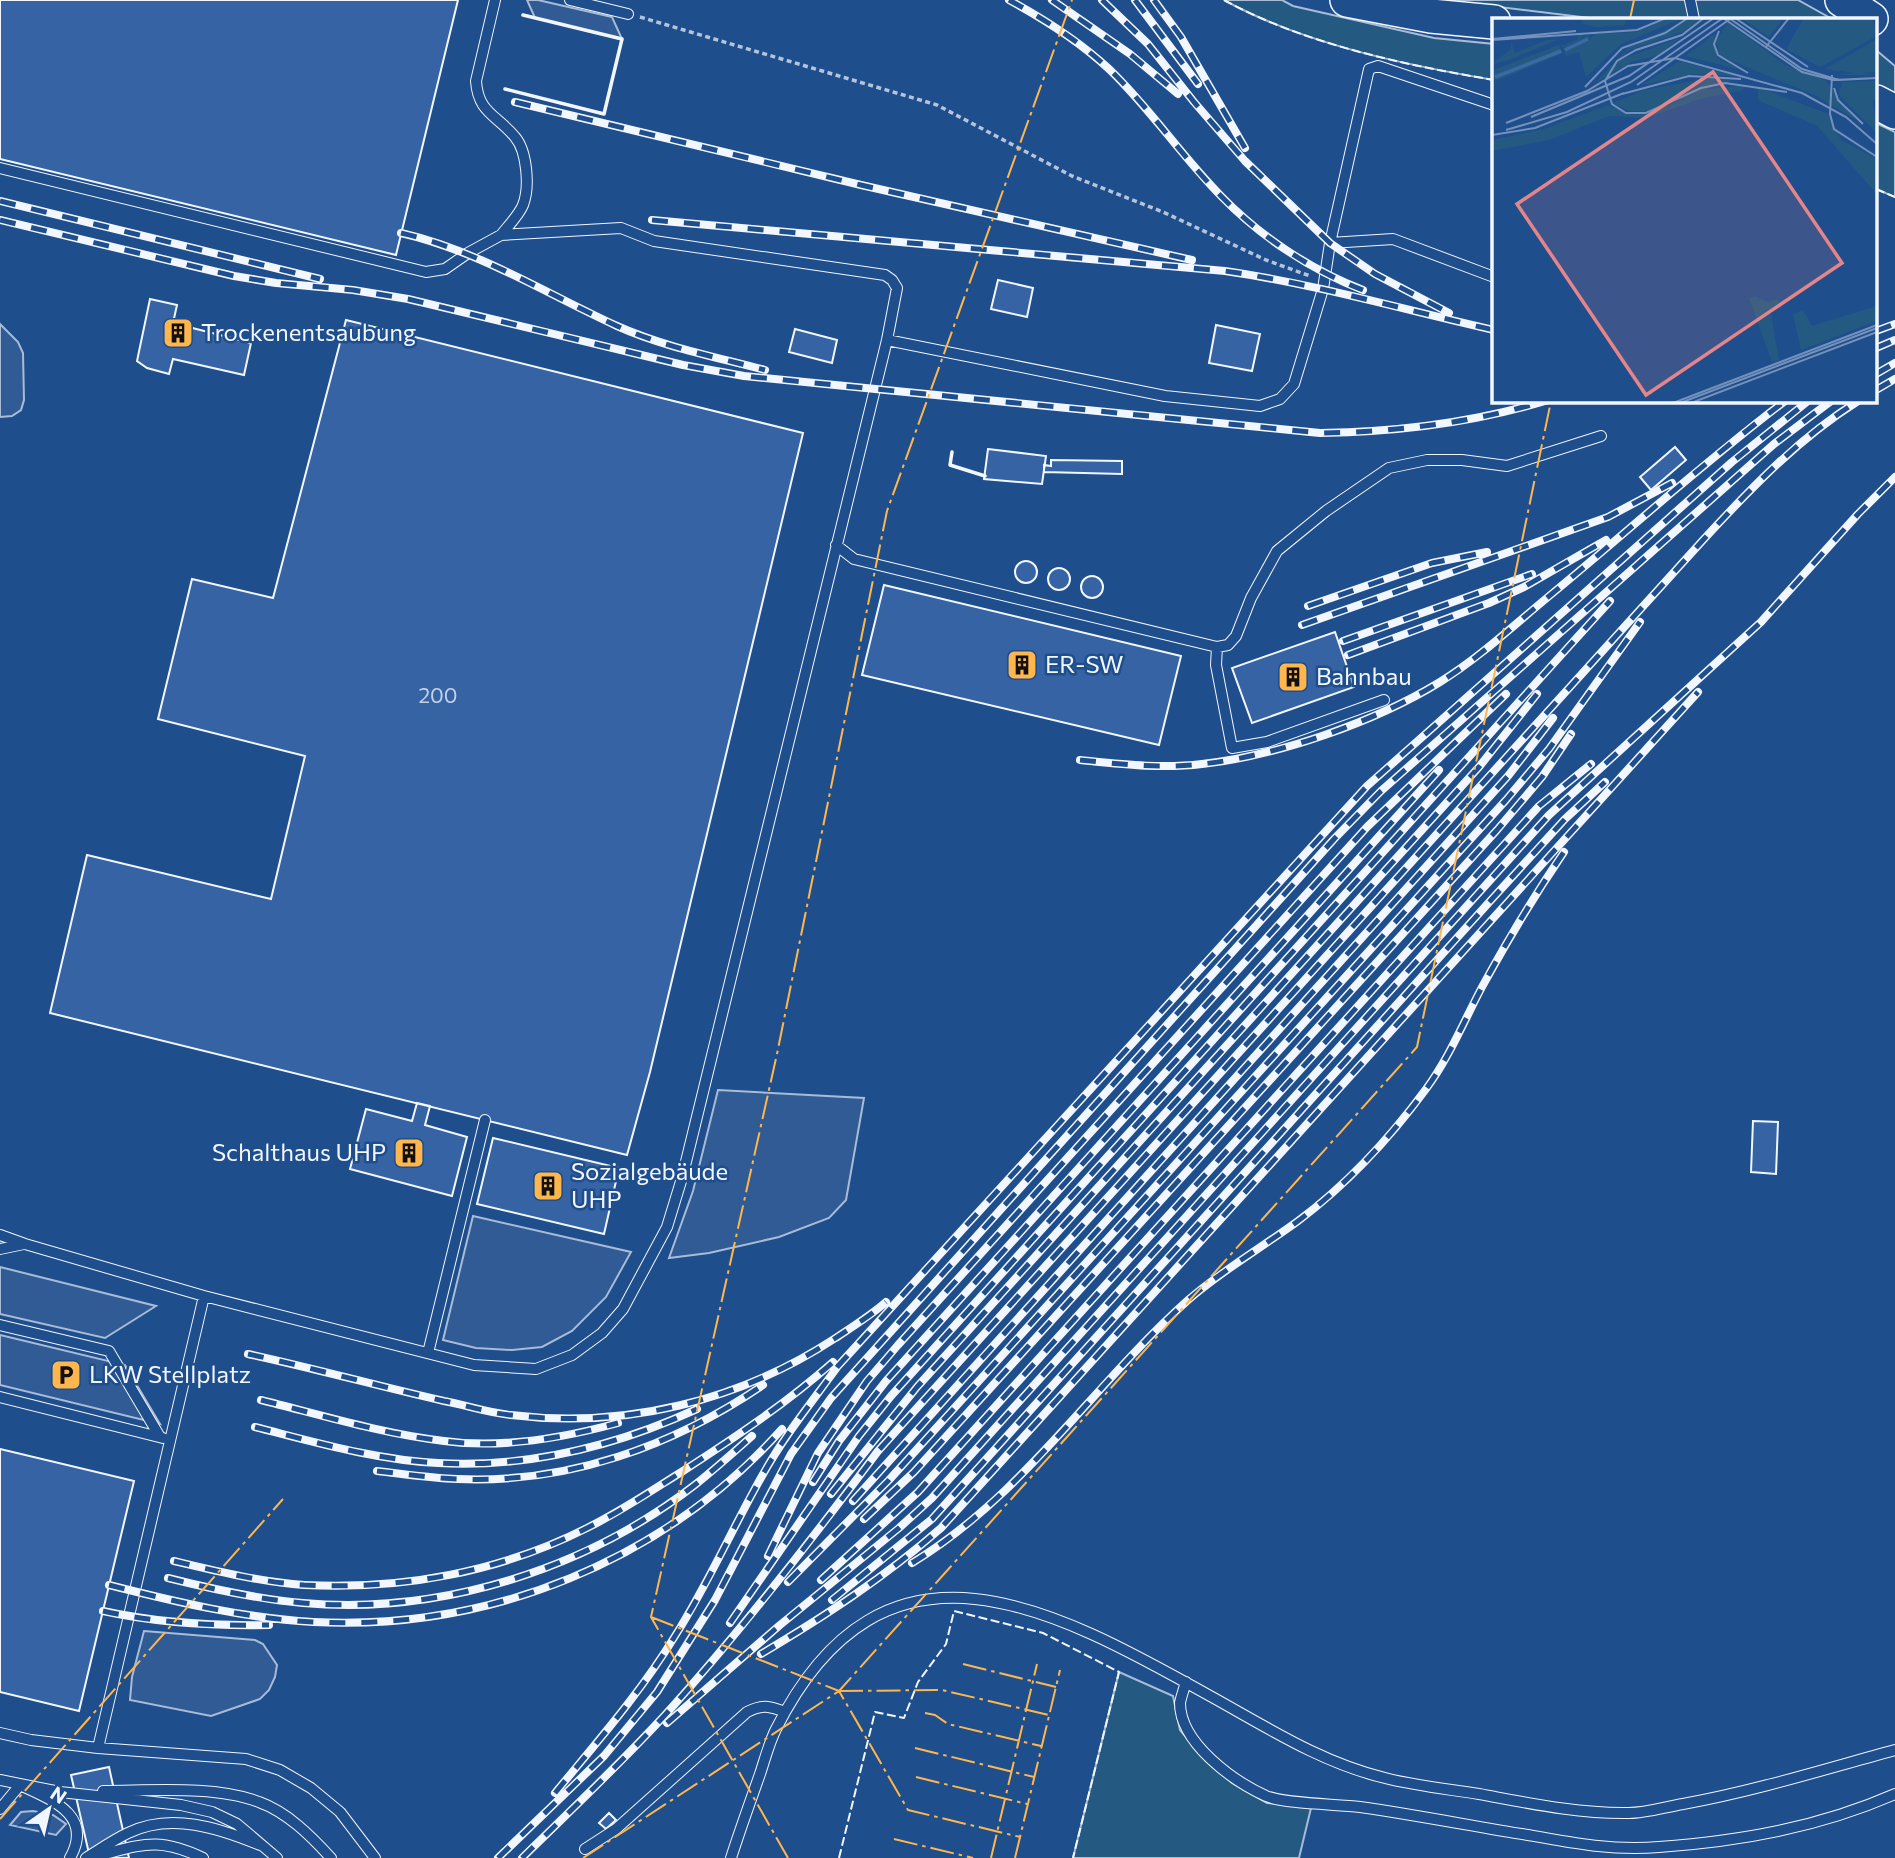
<svg xmlns="http://www.w3.org/2000/svg" width="1895" height="1858" font-family="Commissioner,sans-serif">
<style>
.green{fill:#245a82;stroke:#a8bbd7;stroke-width:2}
.parking{fill:#305b95;stroke:#a8bbd7;stroke-width:2}
.building{fill:#3563a3;stroke:#f2f6ff;stroke-width:2}
.lines{fill:none;stroke-linecap:round;stroke-linejoin:round}
.service-casing{stroke:#f2f6ff;stroke-width:12}
.motorway-casing{stroke:#f2f6ff;stroke-width:36}
.path{stroke:#b3c4dc;stroke-width:3.5;stroke-dasharray:5 3.5;stroke-linecap:butt}
.service{stroke:#1f4e8c;stroke-width:10}
.motorway{stroke:#1f4e8c;stroke-width:33}
.rail-casing{stroke:#f2f6ff;stroke-width:8}
.rail{stroke:#1f4e8c;stroke-width:5;stroke-dasharray:16;stroke-linecap:butt}
.fence{stroke:#f2f6ff;stroke-width:2;stroke-dasharray:9 3.5;stroke-linecap:butt}
.wall{stroke:#f2f6ff;stroke-width:3.5}
.power{stroke:#ffb74d;stroke-width:2;stroke-dasharray:24 5 3.5 5;stroke-linecap:butt}
.labels{text-anchor:middle;stroke-width:5;stroke-linejoin:round;paint-order:stroke}
.number-label{font-size:21px;fill:#c3d1e8}
.poi-label{font-size:24px;fill:#f2f6ff;stroke:#1f4e8c;text-anchor:start}
.inset-river{fill:none;stroke:#3b69a3;stroke-width:3.5}
.inset-road{fill:none;stroke:#7391ba;stroke-width:2}
.view{fill:#e38589;fill-opacity:0.15;stroke:#e38589;stroke-width:3.5}
.inset-edge{fill:none;stroke:#f2f6ff;stroke-width:3.5}
</style>
<rect width="100%" height="100%" fill="#1f4e8c"/>
<path class="green" d="M1224,0H1282L1293,6L1434,38L1494,44V80C1405,65 1304,44 1224,0Z
M1442,0H1798L1832,19H1598Z
M1876,50L1895,66V94L1876,85Z
M1876,123L1895,132V197L1876,189Z
M1119,1672L1173,1696L1180,1730L1202,1756L1232,1783L1267,1803L1311,1808L1299,1858H1073Z"/>
<path class="parking" d="M527,0H538L612,17L622,39L535,18Z
M0,324L18,342L23,353L24,400L21,410L12,416L0,417Z
M718,1090L864,1098L846,1200L829,1218L779,1237L709,1253L669,1258L693,1191Z
M473,1216L631,1252L606,1297L572,1331L542,1347L512,1350L476,1348L443,1340Z
M0,1267L156,1306L105,1338L0,1314Z
M0,1335L125,1365L160,1424L0,1385Z
M144,1631L255,1640L263,1644L277,1665L275,1677L269,1690L260,1699L211,1716L130,1700L132,1677Z
M33,1811L53,1815L66,1824L56,1835L10,1825L21,1812Z"/>
<path class="building" d="M0,0H458L396,255L0,159Z
M998,280L1033,288L1027,317L991,309Z
M150,299L177,305L173,323L251,343L244,375L173,359L169,374L147,368L137,361Z
M346,320L803,433L650,1072L627,1155L50,1013L87,855L271,899L305,756L158,719L192,579L273,598Z
M1216,325L1260,334L1252,371L1209,363Z
M795,329L837,340L832,363L789,352Z
M1675,447L1686,460L1651,490L1640,477Z
M988,449L1046,456L1042,484L984,479Z
M1051,460L1122,461V474L1044,472V465L1051,466Z
M1015 572a11 11 0 1 1 22 0a11 11 0 1 1-22 0Z
M1048 579a11 11 0 1 1 22 0a11 11 0 1 1-22 0Z
M1081 587a11 11 0 1 1 22 0a11 11 0 1 1-22 0Z
M884,585L1181,656L1159,745L862,675Z
M1335,632L1354,687L1252,723L1232,668Z
M417,1103L430,1106L425,1125L467,1137L452,1196L350,1169L366,1109L412,1121Z
M1753,1121L1778,1122L1776,1174L1751,1172Z
M493,1138L619,1168L604,1234L477,1204Z
M0,1449L134,1481L79,1711L0,1692Z
M109,1767L129,1858H90L71,1775Z
M609,1813L616,1820L606,1829L599,1823Z"/>
<g class="lines">
<g class="service-casing">
<path id="service" d="M495,0L476,81C478,113 497,115 515,137C527,151 530,187 523,205C519,215 508,226 501,235
M570,0L628,14
M1690,0L1694,19
M0,168L426,272L445,269L468,253L501,235L621,228L654,241L885,275L892,280L897,288L887,340L682,1178L667,1227L623,1309L602,1333L572,1355L536,1369L474,1365L204,1296
M1330,243L1393,239L1494,277
M887,340L1165,396L1260,406L1280,399L1294,384L1323,289L1330,243L1369,69L1378,66L1494,105
M836,545L854,559L1217,647L1228,645L1236,636L1251,598L1277,551L1326,511L1389,468L1427,460H1462L1507,466L1601,436
M1217,647L1216,665L1232,748L1267,742L1384,700
M0,1235L25,1244L204,1296L98,1748L31,1740L0,1733
M0,1249L24,1244
M0,1325L109,1351L160,1437
M428,1353L485,1120
M0,1397L163,1438
M1186,1682C1184,1689 1181,1697 1180,1703C1180,1743 1233,1781 1266,1796C1285,1804 1337,1804 1360,1807C1416,1815 1472,1826 1528,1835C1572,1843 1614,1851 1659,1847C1741,1841 1820,1827 1895,1794
M98,1748L246,1759L280,1770L311,1788L340,1812L375,1858
M0,1780L60,1792L181,1805L212,1812L237,1824L277,1858
M103,1791C149,1791 215,1785 259,1802C287,1812 311,1836 331,1858
M0,1809L20,1785C52,1800 94,1815 70,1858
M585,1849L616,1829L747,1712C763,1704 769,1706 785,1712
M96,1856C142,1845 157,1836 203,1858
M86,1858C99,1850 113,1840 128,1833C171,1812 219,1828 260,1845
M731,1858C740,1830 750,1802 760,1774C765,1759 769,1743 776,1729C884,1514 1053,1608 1212,1697C1268,1728 1322,1763 1385,1778C1416,1786 1448,1789 1479,1794C1528,1803 1579,1814 1629,1813C1646,1813 1665,1807 1683,1804C1755,1791 1825,1769 1895,1750"/>
</g>
<g class="motorway-casing">
<path id="motorway" d="M1347,0L1431,16L1494,22
M1842,0L1871,19
M1876,102L1895,112"/>
</g>
<path class="path" d="M640,17L937,105L1072,176L1163,212L1266,260L1310,276"/>
<use href="#service" class="service"/>
<use href="#motorway" class="motorway"/>
<g class="rail-casing">
<path id="rail" d="M1009,0C1044,19 1079,41 1109,69C1150,108 1182,157 1222,197C1261,237 1311,270 1363,290
M1052,0L1130,54L1178,94
M1102,0L1148,44L1194,102L1245,161L1330,243L1375,274L1449,313
M1135,0L1198,84
M1154,0L1181,37L1245,148
M515,102L861,185L1192,260
M0,201L320,279
M0,220L234,276L276,283L353,290L408,299L683,365L744,376L1320,433C1395,432 1472,423 1545,401
M652,220L1225,271C1316,284 1405,310 1494,330
M401,233C479,251 545,293 617,326C664,347 716,357 765,370
M1876,331L1895,324
M1876,348L1895,340
M1876,374L1895,363
M1876,390L1895,379
M1308,606L1432,563L1487,552
M1302,625L1608,517L1672,483
M1343,641L1532,574
M1348,655L1489,603L1524,587L1606,540
M1080,760C1120,764 1161,769 1202,764C1277,756 1375,722 1440,682C1479,658 1513,626 1548,597C1627,532 1703,463 1785,401
M248,1354C313,1368 378,1386 444,1401C466,1405 488,1413 511,1415C624,1429 739,1401 834,1339C852,1327 870,1316 886,1302
M261,1400C321,1415 383,1434 444,1441C502,1449 563,1438 618,1423
M255,1427C315,1442 376,1460 438,1463C528,1468 616,1446 697,1409
M377,1471C404,1474 431,1478 457,1479C568,1484 673,1446 763,1385
M813,1482L839,1441L886,1381L1439,770
M831,1494L917,1387L1479,767L1537,694
M853,1501L1508,776L1553,718
M864,1519L914,1472L1497,830L1542,777L1571,734
M768,1556L818,1453L867,1381L898,1345L1367,827L1506,694
M174,1561C216,1571 261,1582 304,1585C402,1590 500,1572 587,1528C620,1512 651,1491 683,1471C734,1438 787,1403 833,1362
M912,1563C1024,1495 1091,1387 1187,1301C1221,1271 1261,1248 1298,1221C1346,1185 1390,1138 1426,1089C1449,1058 1464,1021 1482,987C1507,941 1534,896 1564,852
M168,1578C212,1589 257,1599 303,1603C441,1615 587,1569 696,1484C715,1469 734,1452 752,1436
M821,1580L918,1492L1539,806L1591,764
M788,1582L889,1480L1506,800L1549,749L1640,622
M109,1585C176,1602 244,1618 313,1622C490,1631 664,1561 782,1429
M832,1600L932,1519L1492,899L1565,819L1605,782
M103,1611C158,1623 213,1626 269,1625
M730,1623L859,1436L891,1396L1610,601
M761,1654C825,1616 885,1577 941,1528L1698,692
M667,1723L780,1625L899,1528L932,1498L1549,815L1761,622L1858,514L1895,477
M555,1793C597,1742 641,1692 675,1636C708,1584 732,1529 762,1476C784,1436 812,1402 838,1366L1367,786L1732,462L1808,401
M498,1858L604,1756L657,1692L715,1600L791,1454L831,1398L1335,838L1381,791L1774,444L1831,401
M522,1858C570,1811 619,1765 665,1715C741,1631 810,1542 878,1451L1704,539C1751,488 1799,438 1858,401"/>
</g>
<use href="#rail" class="rail"/>
<path class="fence" d="M1224,0C1304,44 1405,65 1494,80
M1876,189L1895,197
M839,1858L875,1712L904,1718L918,1682L946,1644L954,1611L1043,1633L1119,1672L1073,1858"/>
<path class="wall" d="M505,89L604,114L622,39L523,15
M952,452L950,465L985,476"/>
<path class="power" d="M1630,19L1634,0
M651,1617L839,1691L908,1810L1020,1837
M963,1664L1056,1687
M839,1691L942,1690L1049,1715
M925,1713L935,1715L948,1724L1041,1746
M915,1748L1034,1777
M916,1777L1027,1804
M0,1819L283,1499
M894,1839L973,1858
M583,1858L839,1691L1417,1047L1551,401
M788,1858L651,1617L777,1054L887,511L1072,0
M991,1858L1037,1664
M1015,1858L1060,1670"/>
</g>
<defs>
<g id="building-square" transform="scale(1.575)"><rect x="-9" y="-9" width="18" height="18" rx="4" fill="#ffb74d" stroke="#1f4e8c"/><path d="M-4-6H4V6H1V3H-1V6H-4ZM-2.5-4.3h1.7v1.8h-1.7ZM.8-4.3h1.7v1.8H.8ZM-2.5-1h1.7V.8h-1.7ZM.8-1h1.7V.8H.8Z" fill="#111"/></g>
<g id="parking-square" transform="scale(1.575)"><rect x="-9" y="-9" width="18" height="18" rx="4" fill="#ffb74d" stroke="#1f4e8c"/><path d="M-3.5-5.5H1a3.5 3.5 0 0 1 0 7H-1V5.5H-3.5ZM-1-3.4V-.6H.8a1.4 1.4 0 0 0 0-2.8Z" fill="#111"/></g>
</defs>
<g fill-rule="evenodd">
<use href="#building-square" x="178" y="333"/>
<use href="#building-square" x="1022" y="665"/>
<use href="#building-square" x="1293" y="677"/>
<use href="#building-square" x="409" y="1153"/>
<use href="#building-square" x="548" y="1186"/>
<use href="#parking-square" x="66" y="1375"/>
</g>
<g class="labels">
<g class="number-label">
<text x="438" y="703">200</text>
</g>
<g class="poi-label">
<text x="201" y="341">Trockenentsaubung</text>
<text x="1045" y="673">ER-SW</text>
<text x="1316" y="685">Bahnbau</text>
<text x="386" y="1161" text-anchor="end">Schalthaus UHP</text>
<text x="571" y="1180">Sozialgebäude<tspan x="571" dy="28">UHP</tspan></text>
<text x="89" y="1383">LKW Stellplatz</text>
</g>
</g>
<g transform="translate(1492 18)">
<rect width="385" height="385" fill="#1f4e8c"/>
<path d="M92,0H149L134,2L133,7L103,9L89,5ZM178,0H191L129,26L94,59L87,34L74,38L70,28L86,21V16H94L86,21L97,17L98,21L103,16L145,14ZM199,0H210L193,13L135,33L128,42L188,20L166,37L139,44L103,65L137,29ZM249,0L258,1L291,0L277,19ZM312,0H381L385,18L328,49L294,31ZM236,5L293,47L333,62L363,101L322,77L228,38L224,23ZM222,16L225,40L249,52L194,38ZM385,21V54L370,55L385,57H354L347,56L364,55L333,51ZM54,22H65L17,42L0,46L19,31V24L23,35ZM67,27L71,35L4,63L0,57L4,51ZM187,43L244,58L201,56L150,67ZM217,60L240,62L156,93H137L121,85L152,72ZM385,63V81L381,83L385,115L347,77L350,64ZM255,67L250,72L208,81L155,100L117,98L57,122L0,133V122L52,111L116,87L139,97L159,96L211,72ZM266,69L336,96L349,122L385,141V176L325,108L266,82ZM264,279L276,284L286,281L289,290L279,295L287,342L280,344L257,280ZM385,288V303L309,332L301,296L311,292L320,308Z" fill="#245a82"/>
<path class="inset-river" d="M73,32L96,21M3,59L69,33"/>
<path class="inset-road" d="M212,0L190,17L144,32L125,43L113,63L120,86L134,95H154L209,70L233,65L295,74M231,0L310,54L341,62L385,60M237,0L310,51L347,62L385,60M243,0L316,49M227,13L222,26L226,37L256,55M0,21L84,13M0,22L145,12L174,0M274,29L297,0M340,57L338,96L342,111L385,139M145,67L238,1M93,69L130,30L173,15L196,0M342,70L346,82L371,106M130,76L197,58L249,61M39,99L137,58L222,0M14,105L95,73L136,48L183,40L310,75L354,99L385,126M14,112L75,94L139,64L231,0M0,117L43,110L132,75M181,385L385,307M188,385L385,310M199,385L385,314"/>
<path class="view" d="M221,54L350,245L154,377L25,186Z"/>
<rect width="385" height="385" class="inset-edge"/>
</g>
<g transform="translate(49 1809) rotate(34)" stroke="#1f4e8c" stroke-width="5" paint-order="stroke">
<path d="M0-5L12 26L0 18L-12 26Z" fill="#f2f6ff"/>
<text y="-10" font-size="19" font-weight="bold" text-anchor="middle" fill="#f2f6ff">N</text>
</g>
</svg>
